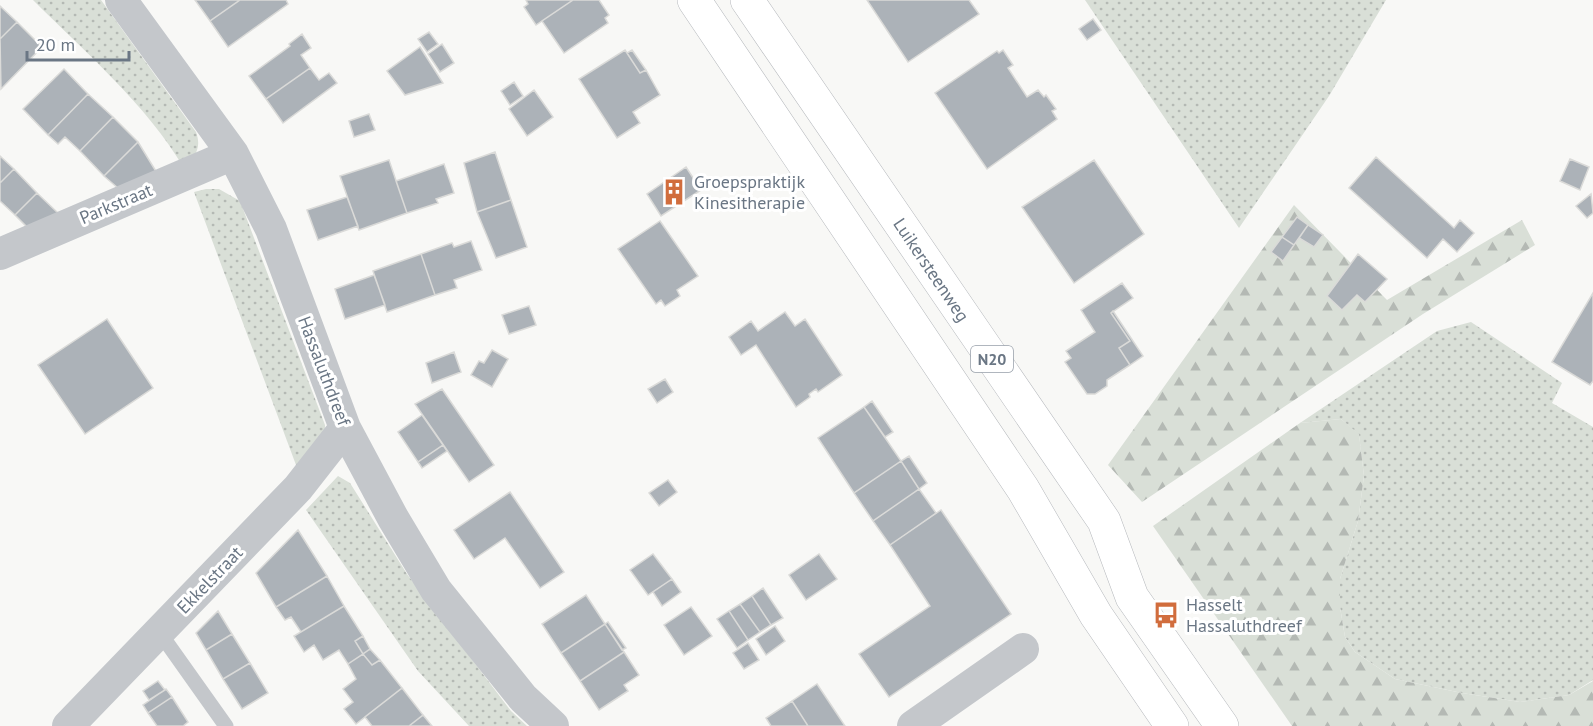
<svg xmlns="http://www.w3.org/2000/svg" width="1593" height="726" font-family="'PT Sans',sans-serif">
<style>
.grass{fill:url(#grass-dots)}
.forest{fill:url(#forest-firs)}
.building{fill:#acb2b8;stroke:#dadad8;stroke-width:1.5}
.lines{fill:none;stroke-linecap:round;stroke-linejoin:round}
.primary-casing{stroke:#b6b9bd;stroke-width:34}
.lane{stroke:#c4c7cb;stroke-width:15}
.street{stroke:#c4c7cb;stroke-width:32}
.primary{stroke:#fff;stroke-width:33}
.labels{text-anchor:middle;stroke-width:6;stroke-linejoin:round;paint-order:stroke}
.shield{fill:#fff;stroke:#979fa9;stroke-width:1.5}
.shield-label{font-size:16px;font-weight:bold;fill:#6a7684}
.poi-label{font-size:18px;fill:#6a7684;stroke:#fff;text-anchor:start}
.street-label{font-size:18px;fill:#6a7684;stroke:#fff}
</style>
<defs>
<pattern id="grass-dots" width="8" height="8" patternUnits="userSpaceOnUse" patternTransform="scale(1.5)"><rect width="8" height="8" fill="#d9dfd7"/><path d="M2 2h.1M6 6h.1" fill="none" stroke="#b4b9b4" stroke-width="1.8" stroke-linecap="round"/></pattern>
<pattern id="forest-firs" width="22" height="20" patternUnits="userSpaceOnUse" patternTransform="scale(1.5)"><rect width="22" height="20" fill="#d9dfd7"/><path d="M5 1l3.5 6h-7zM16 11l3.5 6h-7z" fill="#b4b9b4"/></pattern>
</defs>
<rect width="100%" height="100%" fill="#f8f8f6"/>
<path class="grass" d="M33,0H101L196,132C202,148 195,157 184,168C146,104 86,53 33,0Z
M1085,0H1386L1329,96L1239,228Z
M206,189H219L240,201L325,425V438L299,473L194,192Z
M1471,322L1562,383L1552,403L1593,427V680L1569,695L1520,702L1462,693L1395,679L1355,652L1345,637L1340,607V579L1358,521L1364,476L1359,435L1341,419L1300,423L1437,331Z
M338,476L350,483L407,574L511,711L527,726H469L418,671L306,510Z"/>
<path class="forest" d="M1294,205L1387,300L1522,220L1535,245L1423,314L1142,502L1108,465Z
M1341,419L1359,434L1364,476L1358,521L1340,579V607L1345,637L1355,652L1395,679L1462,693L1520,702L1569,695L1593,681V726H1292L1153,526L1300,423Z"/>
<path class="building" d="M195,0H240L210,21Z
M240,0H286L288,4L228,47L210,21Z
M526,0H573L536,25L524,7L528,4Z
M573,0H599L609,15L605,18L608,23L564,53L542,21Z
M867,0H969L979,14L908,62Z
M0,6L17,22L0,39Z
M1093,19L1101,30L1087,40L1079,29Z
M17,22L42,47L1,89L0,39Z
M429,32L438,44L427,52L418,39Z
M302,34L311,48L301,55L310,68L266,99L249,76L290,46L289,44Z
M442,44L454,63L440,72L428,54Z
M420,47L443,83L405,95L387,71Z
M625,50L640,73L646,70L660,95L633,112L640,123L617,138L579,79Z
M632,50L646,70L640,73L627,53Z
M1003,50L1013,65L1008,68L1027,97L1038,90L1044,97L1046,95L1056,109L1052,111L1057,119L987,169L935,93L997,51L999,53Z
M310,68L319,80L329,73L337,83L283,123L266,99Z
M64,69L88,94L48,135L23,109Z
M514,82L523,96L510,105L501,91Z
M534,90L553,117L527,136L509,109Z
M88,94L113,117L80,151L65,137L58,144L48,135Z
M369,114L375,130L354,137L349,121Z
M113,117L138,142L104,176L80,151Z
M138,142L157,173L119,189L104,176Z
M495,152L511,200L477,212L464,163Z
M0,156L14,169L0,183Z
M1376,157L1454,228L1460,220L1474,233L1457,252L1443,239L1427,258L1349,188Z
M1570,159L1589,167L1580,190L1560,181Z
M389,160L407,213L359,230L340,176Z
M1094,160L1144,234L1074,283L1022,207Z
M444,164L454,193L436,199L438,203L407,213L396,181Z
M686,167L701,190L661,216L647,194Z
M14,169L37,193L15,215L0,201V183Z
M37,193L59,214L28,228L15,215Z
M1591,194L1593,213L1587,218L1576,206Z
M347,197L358,226L318,240L307,210Z
M511,200L527,247L496,258L477,212Z
M1297,217L1308,225L1294,245L1282,237Z
M660,221L698,276L677,290L680,296L665,306L661,300L656,304L618,249Z
M1308,225L1323,235L1314,247L1299,238Z
M1282,237L1294,245L1283,261L1271,252Z
M471,241L482,270L454,280L457,288L435,295L421,254L452,243L454,247Z
M421,254L435,295L387,312L373,271Z
M1358,254L1387,279L1365,302L1357,295L1342,310L1327,296Z
M374,275L385,305L345,319L335,289Z
M1122,283L1133,298L1111,313L1130,341L1119,348L1130,365L1107,380V386L1095,394H1087L1065,362L1071,358L1066,351L1095,332L1081,310Z
M1593,293V381L1590,385L1552,362Z
M529,306L536,325L509,334L502,315Z
M1113,311L1143,356L1130,365L1119,348L1130,341L1111,313Z
M785,312L795,326L805,319L842,375L818,392L816,389L809,394L810,397L796,407L756,345L741,355L729,337L751,321L758,331Z
M107,319L153,388L85,434L38,365Z
M492,350L508,359L492,387L471,375L479,361L484,363Z
M454,352L461,372L432,383L426,363Z
M665,379L673,392L657,403L648,389Z
M442,389L494,465L469,482L415,404Z
M872,401L893,432L885,437L864,407Z
M864,407L901,461L854,493L818,438Z
M422,415L443,445L418,462L398,432Z
M443,445L447,451L422,468L418,462Z
M909,456L927,483L919,489L901,461Z
M901,461L919,489L873,521L854,493Z
M668,480L677,492L659,506L649,493Z
M919,489L936,513L890,545L873,521Z
M510,492L564,572L540,588L505,538L474,559L454,530Z
M941,510L1011,614L889,697L859,654L930,606L890,545Z
M298,530L327,576L276,607L256,573Z
M653,554L672,579L648,595L630,570Z
M819,554L837,579L806,600L789,575Z
M327,576L344,606L301,632L291,617L285,620L276,607Z
M672,579L681,592L662,606L653,592Z
M763,588L783,618L771,625L752,596Z
M586,595L605,624L561,653L542,624Z
M752,596L771,625L760,632L740,604Z
M740,604L760,632L748,640L729,611Z
M344,606L363,636L355,641L363,654L348,664L339,650L323,660L314,645L304,652L294,636Z
M691,607L712,636L684,655L664,625Z
M218,611L232,634L206,650L196,633Z
M729,611L748,640L737,648L717,619Z
M608,622L626,648L622,650L605,624Z
M605,624L624,652L580,681L561,653Z
M775,626L785,641L766,655L756,639Z
M232,634L250,663L223,679L206,650Z
M363,636L370,649L363,654L355,641Z
M748,643L759,660L744,669L733,653Z
M370,649L380,660L372,665L363,654Z
M624,652L639,675L624,685L628,691L599,710L580,681Z
M363,654L372,665L380,660L402,688L356,724L344,709L353,702L343,689L356,679L348,664Z
M250,663L268,693L242,709L223,679Z
M158,681L165,690L149,700L143,691Z
M817,684L845,726H808L792,701Z
M402,688L423,715L409,726H372L365,717Z
M166,689L172,697L148,713L143,705Z
M172,697L188,722L183,726H157L148,713Z
M792,701L808,726H771L766,718Z
M423,715L432,726H409Z"/>
<g class="lines">
<g class="primary-casing">
<path id="primary" d="M694,0L1023,489L1096,615L1172,726
M747,0L1104,521L1132,597L1222,726"/>
</g>
<path class="lane" d="M160,633L226,726"/>
<path class="street" d="M121,0L233,154L271,229L345,428L393,518L436,590L523,698L553,726
M0,254L233,154
M68,726L298,488L345,428
M913,726L1023,649"/>
<use href="#primary" class="primary"/>
</g>
<defs>
<g id="building-bare" transform="scale(2.07)"><path d="M-4-6H4V6H1V3H-1V6H-4ZM-2.5-4.3h1.7v1.8h-1.7ZM.8-4.3h1.7v1.8H.8ZM-2.5-1h1.7V.8h-1.7ZM.8-1h1.7V.8H.8Z" fill="#d16d3d" stroke="#fff" stroke-width="2.5" paint-order="stroke"/></g>
<g id="bus-bare" transform="scale(2.07)"><path d="M-5-6H5V4H4V6H2V4H-2V6H-4V4H-5ZM-3.5-4V0h7V-4ZM-3.5 1.2v1.5H-2V1.2ZM2 1.2v1.5H3.5V1.2Z" fill="#d16d3d" stroke="#fff" stroke-width="2.5" paint-order="stroke"/></g>
</defs>
<g fill-rule="evenodd">
<use href="#building-bare" x="674" y="192"/>
<use href="#bus-bare" x="1166" y="615"/>
</g>
<g class="labels">
<rect class="shield" x="971" y="346" width="42" height="26" rx="4.5"/>
<g class="shield-label">
<text x="992" y="365">N20</text>
</g>
<g class="poi-label">
<text x="694" y="188">Groepspraktijk<tspan x="694" dy="21">Kinesitherapie</tspan></text>
<text x="1186" y="611">Hasselt<tspan x="1186" dy="21">Hassaluthdreef</tspan></text>
</g>
<g class="street-label">
<text transform="translate(116 204) rotate(-23)" y="6">Parkstraat</text>
<text transform="translate(931 270) rotate(56)" y="6">Luikersteenweg</text>
<text transform="translate(324 371) rotate(69)" y="6">Hassaluthdreef</text>
<text transform="translate(210 580) rotate(-46)" y="6">Ekkelstraat</text>
</g>
</g>
<path d="M27 51v9h102v-9" fill="none" stroke="#6a7684" stroke-width="3"/>
<text x="36" y="51" font-size="18" fill="#6a7684" stroke="#ffffff" stroke-width="4.5" paint-order="stroke">20 m</text>
</svg>
